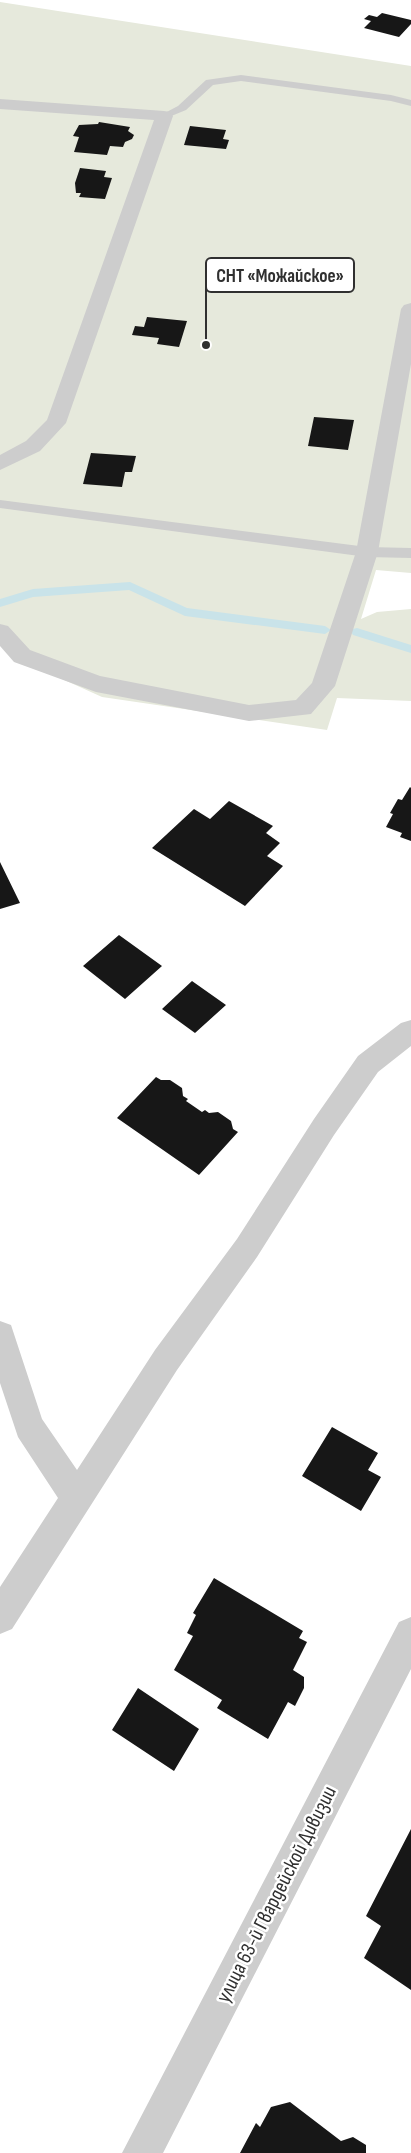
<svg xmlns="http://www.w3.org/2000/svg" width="411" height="2153" font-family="'Sofia Sans Condensed',sans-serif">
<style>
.green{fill:#e6e9dc}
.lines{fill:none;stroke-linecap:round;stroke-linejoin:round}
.stream{fill:#c9e3e9;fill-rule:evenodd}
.building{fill:#171717}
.lane{fill:#cdcdcd;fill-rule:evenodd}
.street{fill:#cdcdcd;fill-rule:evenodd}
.labels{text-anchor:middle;stroke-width:5;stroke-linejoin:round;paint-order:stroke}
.near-street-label{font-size:21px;fill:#303030;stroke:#fff}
.leader{fill:none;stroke:#303030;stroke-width:2}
.callout-dot{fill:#303030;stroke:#fff;stroke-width:2}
.callout{fill:#fff;stroke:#303030;stroke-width:2}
.callout-label{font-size:19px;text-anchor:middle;font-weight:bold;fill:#303030}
</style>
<rect width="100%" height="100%" fill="#fff"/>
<path class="green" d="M0,2L411,66V573L376,570L361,619L377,612L411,609V701L337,698L327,730L102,697L9,655L0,643Z"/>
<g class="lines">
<path class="stream" d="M130,582L187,608L325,626L331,630L325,634L185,616L129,590L33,597L0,607V599L33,589Z
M357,628L411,645V653L353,635L351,632L353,629Z"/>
</g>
<path class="building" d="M382,13L411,20V24L399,37L364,28L371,21L364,19L369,15L377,17Z
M99,122L130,127L128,131L134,135L132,139L125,142L123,147L110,146L107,155L74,152L79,137L73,136L79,125L98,124Z
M190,126L226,130L223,139L229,140L226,149L184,145Z
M80,168L106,171L104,177L112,178L105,199L79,197L81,193H76L75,183Z
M147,317L187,321L179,347L157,344L159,338L132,335L135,326L144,327Z
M314,417L354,420L348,450L308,446Z
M91,453L136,456L132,472H125L122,487L83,484Z
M410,787L411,788V841L400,837L402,833L386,827L393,814L390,813L398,799L402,800Z
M229,801L273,826L266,833L280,843L267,856L283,866L245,906L152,848L194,809L210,819Z
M0,862L20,903L0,909Z
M119,935L162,966L125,999L83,966Z
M192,981L226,1005L195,1033L162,1009Z
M156,1077L161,1080H170L182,1088L183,1096L188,1099L186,1101L202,1112L205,1110L209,1113L218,1112L231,1121L233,1129L238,1132L199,1175L117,1118Z
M332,1427L378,1453L368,1470L381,1477L361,1511L302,1476Z
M214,1578L303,1631L299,1638L307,1642L293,1670L304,1677V1688L295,1706L288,1702L268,1739L217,1708L222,1700L174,1670L193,1636L187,1633L196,1615L193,1613Z
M138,1688L199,1729L174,1771L112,1730Z
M411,1829V1990L364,1958L381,1926L366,1916Z
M290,2102L341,2141L353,2137L366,2145V2153H240L256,2123L260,2127L271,2107Z"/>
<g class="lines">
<path class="lane" d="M241,75L391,95L411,100V106L391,101L241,81L213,85L186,110L164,119L159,116L178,106L206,80Z
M0,500L367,547L411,548V558L367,557L0,508Z"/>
<path class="street" d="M0,99L164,111L170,112L173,116L66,423L40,451L0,470V455L26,441L47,420L154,120L0,109Z
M411,303V364L378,552L335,686L311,714L249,721L96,692L14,662L0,646V624L8,626L30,650L100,676L249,705L296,700L312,683L356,552L401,309L404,305Z
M411,1020V1046L378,1072L334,1135L257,1257L177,1370L12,1629L0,1634V1587L58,1498L18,1437L0,1383V1321L11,1325L42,1419L77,1470L155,1350L237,1239L314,1119L358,1056L401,1023Z
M411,1617V1669L163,2153H122L399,1622Z"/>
</g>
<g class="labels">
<g class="near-street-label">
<text transform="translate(276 1894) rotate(-63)" y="7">улица 63-й Гвардейской Дивизии</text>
</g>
</g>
<path class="leader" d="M206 345L206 275"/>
<circle class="callout-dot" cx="206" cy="345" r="5"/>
<rect class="callout" x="206" y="258" width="148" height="34" rx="5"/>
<g class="callout-label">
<text x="280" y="282">СНТ «Можайское»</text>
</g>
</svg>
